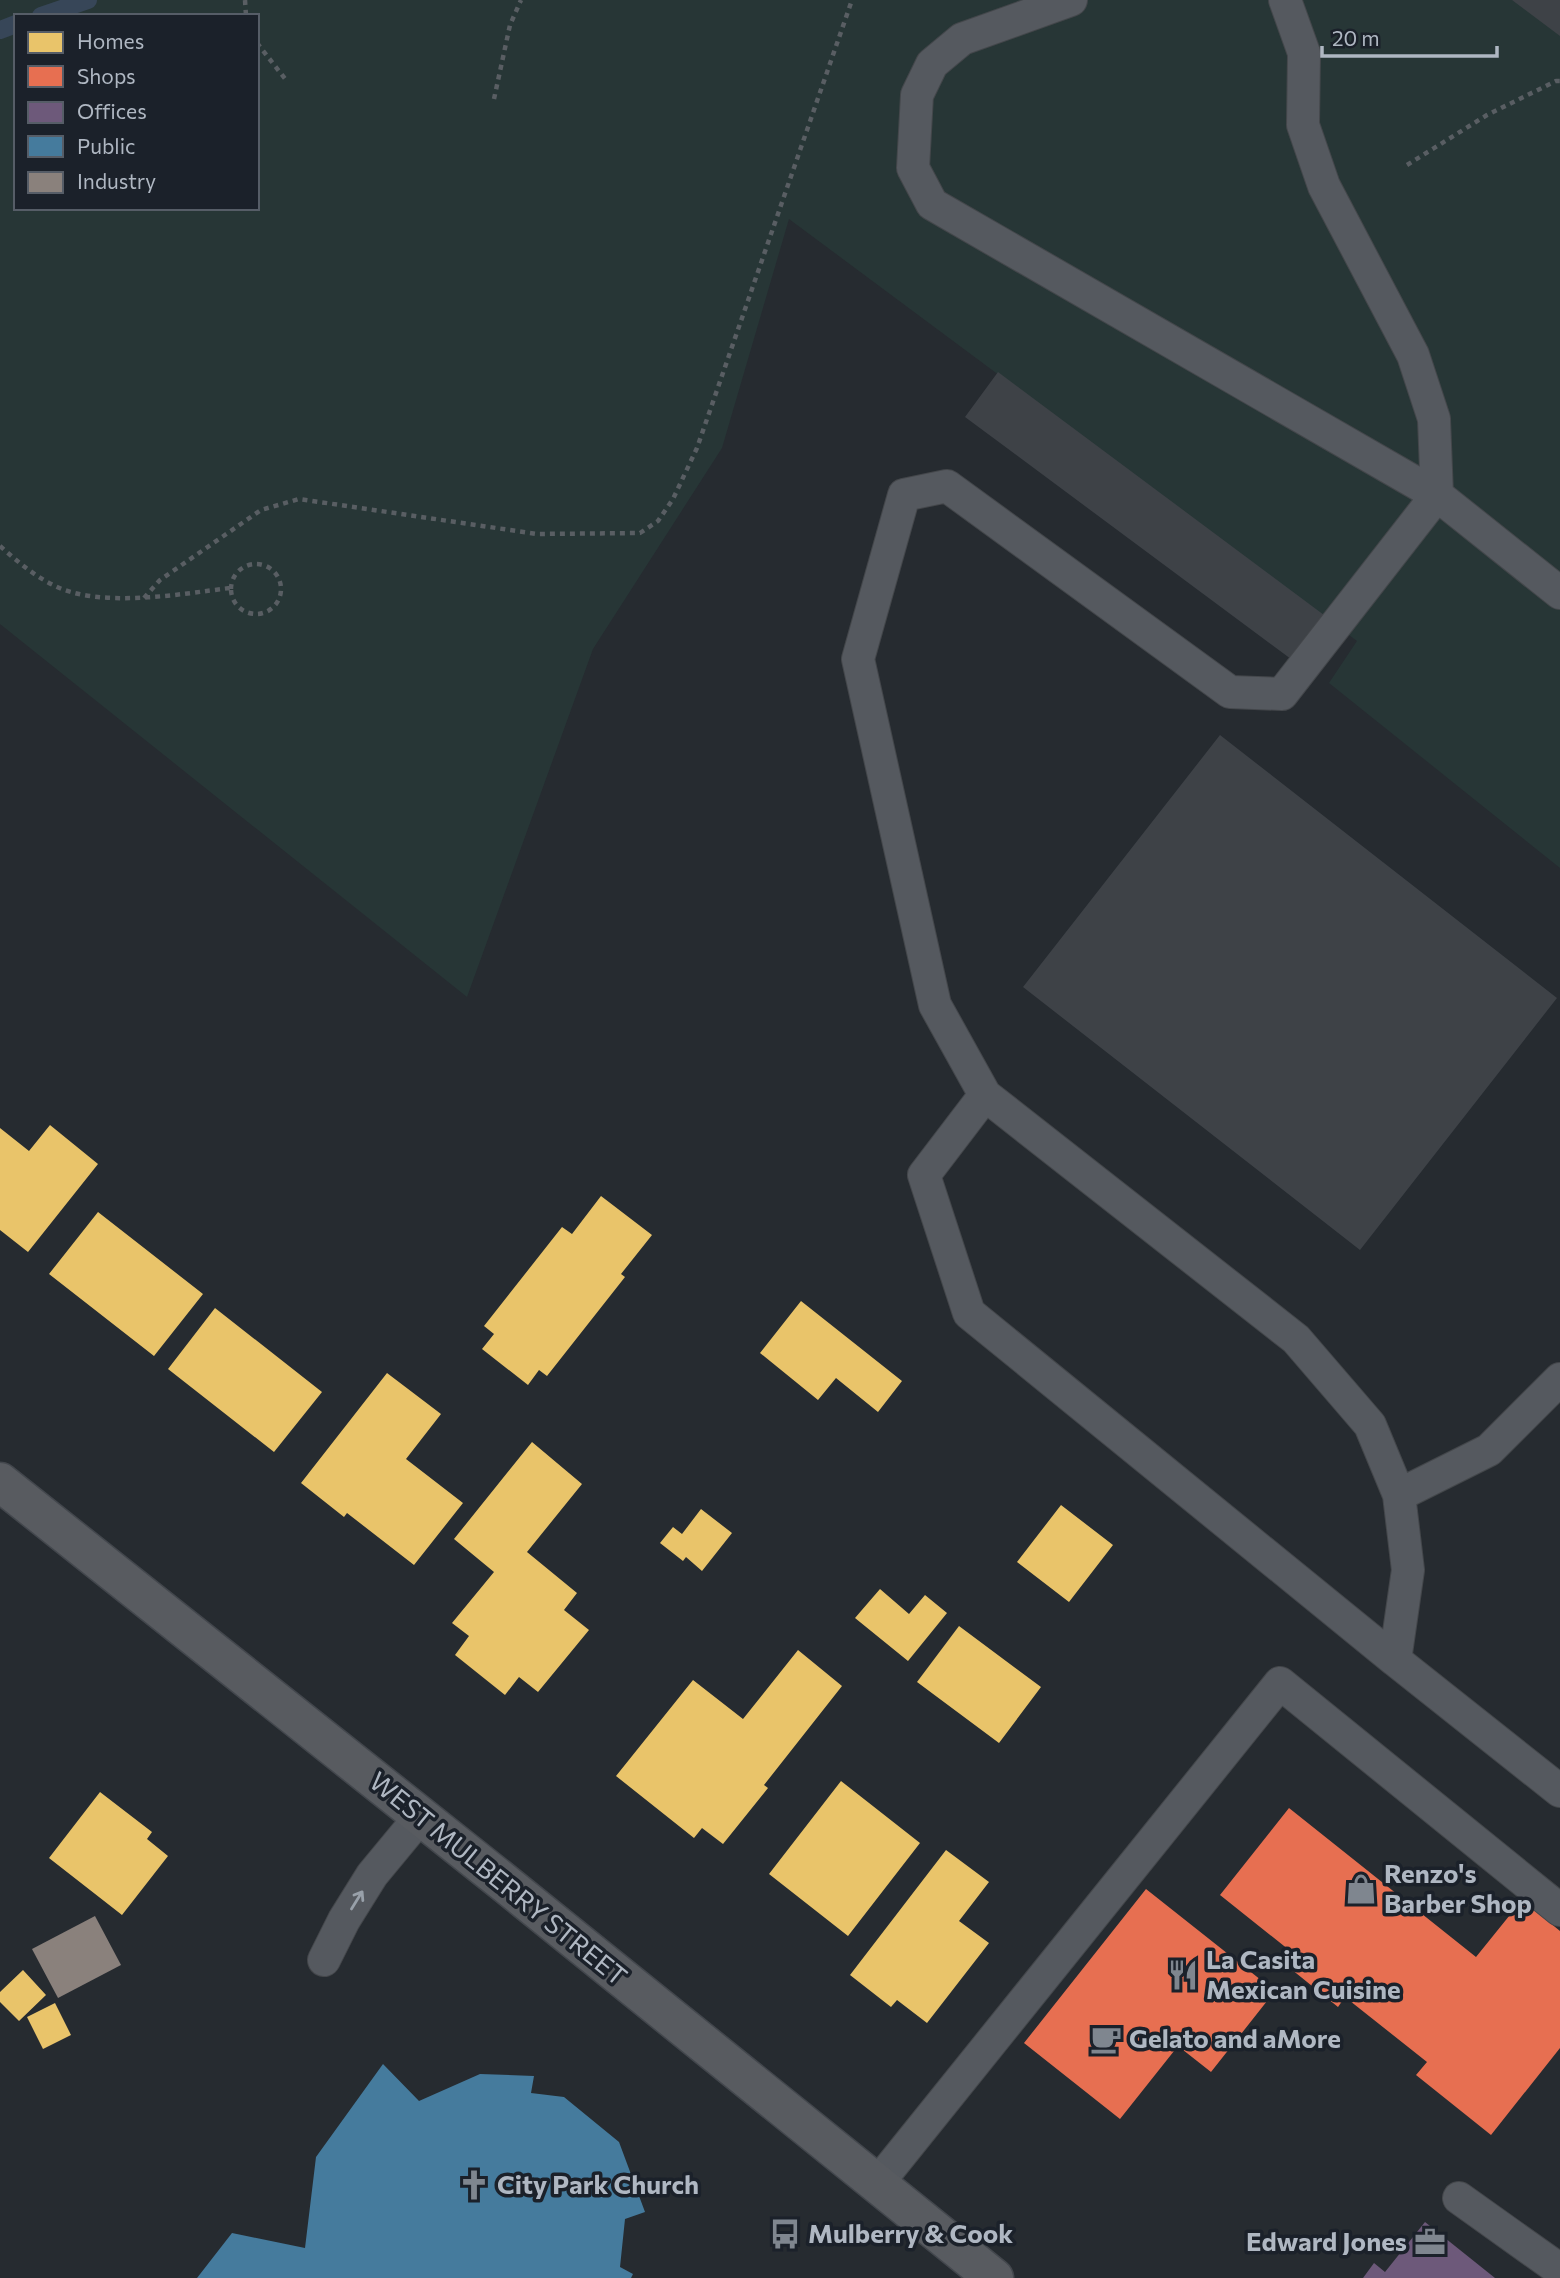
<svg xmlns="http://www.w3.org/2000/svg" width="1560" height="2278" font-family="Commissioner,sans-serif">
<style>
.green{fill:#273636;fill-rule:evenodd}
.homes{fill:#e9c46a}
.shops{fill:#e76f51}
.offices{fill:#6d597a}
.public{fill:#457b9d}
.industry{fill:#8a817c}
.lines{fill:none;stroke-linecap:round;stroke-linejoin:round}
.stream{stroke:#374658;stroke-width:18}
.building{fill:#3e4247}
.lane-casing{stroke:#44474b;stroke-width:34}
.primary-casing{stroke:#43474d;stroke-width:41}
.path{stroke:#595e63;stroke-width:4.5;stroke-dasharray:5 5;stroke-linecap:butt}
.lane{stroke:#55595f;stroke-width:32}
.primary{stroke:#585b60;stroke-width:38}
.oneway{stroke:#98a0a9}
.labels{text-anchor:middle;stroke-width:7;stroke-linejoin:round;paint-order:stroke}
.poi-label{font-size:26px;font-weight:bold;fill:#afb7c2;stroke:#1b212a;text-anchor:start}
.street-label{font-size:26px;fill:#afb7c2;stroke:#1b212a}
</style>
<rect width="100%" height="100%" fill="#262b30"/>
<path class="green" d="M0,0H1560V868L1329,683L1357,641L789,219L722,448L593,649L467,997L0,624ZM16,16H257V208H16Z"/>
<path class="homes" d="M50,1125L98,1164L28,1252L0,1230V1128L29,1151Z
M601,1196L652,1235L621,1274L625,1277L547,1376L539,1370L528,1385L482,1349L494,1334L484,1326L562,1227L572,1234Z
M98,1212L203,1294L154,1356L49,1274Z
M801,1301L902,1381L878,1412L836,1378L818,1400L760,1353Z
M215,1308L322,1392L274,1452L168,1369Z
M387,1373L441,1414L406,1459L463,1503L414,1565L347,1513L344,1517L301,1483Z
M532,1442L582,1484L527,1552L577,1593L564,1610L589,1630L538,1692L519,1677L505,1695L455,1655L469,1636L452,1623L494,1572L454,1539Z
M1061,1505L1113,1545L1069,1602L1017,1562Z
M701,1509L732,1533L702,1571L686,1557L683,1561L660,1543L673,1527L682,1534Z
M880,1589L909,1614L925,1595L947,1613L908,1661L855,1618Z
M959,1626L1041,1687L999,1743L917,1682Z
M798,1650L842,1686L764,1785L768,1788L723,1844L702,1828L694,1838L616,1776L693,1680L743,1719Z
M841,1781L920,1843L848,1936L769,1874Z
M100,1792L152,1832L147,1839L168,1856L122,1915L49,1858Z
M946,1850L989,1882L959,1921L989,1943L927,2023L897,2000L891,2007L850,1975Z
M23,1970L46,1995L19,2021L0,2002V1992Z
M55,2003L71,2035L43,2049L27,2017Z"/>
<path class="shops" d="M1289,1808L1476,1957L1522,1900L1560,1931V2048L1491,2135L1416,2075L1427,2062L1345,1997L1338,2007L1291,1969L1299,1958L1220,1895Z
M1146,1889L1275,1991L1211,2072L1178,2046L1120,2119L1024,2043Z"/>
<path class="offices" d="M1425,2222L1495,2278H1363L1374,2263L1385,2272Z"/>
<path class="public" d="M383,2064L419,2101L480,2074L534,2076L531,2093L564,2097L619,2142L645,2212L625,2219L620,2267L633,2274L631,2278H197L232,2233L305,2248L316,2157Z"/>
<path class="industry" d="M95,1916L121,1965L58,1998L32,1949Z"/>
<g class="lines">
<path class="stream" d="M41,16L88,0
M0,30L16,24"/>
</g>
<path class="building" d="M1512,0H1560V36Z
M998,372L1324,615L1291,659L965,417Z
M1220,735L1557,998L1360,1250L1023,987Z"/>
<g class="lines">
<g class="lane-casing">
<path id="lane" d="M1071,0L962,39L932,64L917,95L913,168L932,204L1437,495L1560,593
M1285,0L1304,53L1303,125L1324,186L1413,355L1434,419L1437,495L1282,694L1230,692L947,486L904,495L858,659L935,1005L985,1095L1296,1339L1370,1425L1399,1495
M985,1095L924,1175L969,1313L1395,1660
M1560,1379L1489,1450L1399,1495L1408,1570L1395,1660L1560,1791
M324,1960L344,1920L372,1875L420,1817
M877,2184L1280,1683L1560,1910
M1459,2198L1560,2270"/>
</g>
<g class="primary-casing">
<path id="primary" d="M0,1482L507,1885L994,2278"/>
</g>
<path class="path" d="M245,0L246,16
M257,43L286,80
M494,99L510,25L521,0
M1407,165L1487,115L1556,81H1560
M0,546C17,561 33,575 53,585C99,609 180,594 230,588
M231 589a25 25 0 1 1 50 0a25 25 0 1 1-50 0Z
M144,598L160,580L261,510L299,499L537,534L640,533L658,521L673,499L697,448L852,0"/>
<use href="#lane" class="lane"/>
<use href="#primary" class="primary"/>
</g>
<defs><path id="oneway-shaft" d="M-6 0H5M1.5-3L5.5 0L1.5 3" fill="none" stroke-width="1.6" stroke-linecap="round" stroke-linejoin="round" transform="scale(1.75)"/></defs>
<use class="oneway" href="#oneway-shaft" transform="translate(357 1900) rotate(-58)"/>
<defs>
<g id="shop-bare" transform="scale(2.415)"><path d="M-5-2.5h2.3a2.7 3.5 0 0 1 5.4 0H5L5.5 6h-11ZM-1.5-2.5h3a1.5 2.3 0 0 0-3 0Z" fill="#7f868f" stroke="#1b212a" stroke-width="2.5" paint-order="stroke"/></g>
<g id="restaurant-bare" transform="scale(2.415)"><path d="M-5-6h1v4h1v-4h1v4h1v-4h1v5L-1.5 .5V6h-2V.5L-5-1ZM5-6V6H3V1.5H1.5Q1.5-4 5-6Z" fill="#7f868f" stroke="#1b212a" stroke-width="2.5" paint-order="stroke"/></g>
<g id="cafe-bare" transform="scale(2.415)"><path d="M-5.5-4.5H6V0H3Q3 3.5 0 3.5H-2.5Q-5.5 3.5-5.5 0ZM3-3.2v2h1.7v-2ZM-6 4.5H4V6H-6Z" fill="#7f868f" stroke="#1b212a" stroke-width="2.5" paint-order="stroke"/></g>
<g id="church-bare" transform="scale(2.415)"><path d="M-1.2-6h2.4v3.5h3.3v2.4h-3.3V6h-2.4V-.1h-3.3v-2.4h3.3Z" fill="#7f868f" stroke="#1b212a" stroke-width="2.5" paint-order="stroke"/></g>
<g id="bus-bare" transform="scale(2.415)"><path d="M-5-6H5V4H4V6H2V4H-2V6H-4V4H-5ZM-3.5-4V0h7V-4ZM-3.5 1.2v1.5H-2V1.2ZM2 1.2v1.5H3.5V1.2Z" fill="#7f868f" stroke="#1b212a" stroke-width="2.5" paint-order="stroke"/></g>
<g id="office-bare" transform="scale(2.415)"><path d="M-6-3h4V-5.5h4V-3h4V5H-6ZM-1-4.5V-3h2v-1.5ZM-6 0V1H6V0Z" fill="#7f868f" stroke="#1b212a" stroke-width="2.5" paint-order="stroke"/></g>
</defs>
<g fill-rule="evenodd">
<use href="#shop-bare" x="1361" y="1889"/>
<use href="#restaurant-bare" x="1183" y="1975"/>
<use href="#cafe-bare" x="1106" y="2039"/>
<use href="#church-bare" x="474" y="2185"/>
<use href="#bus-bare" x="785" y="2234"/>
<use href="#office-bare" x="1430" y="2242"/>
</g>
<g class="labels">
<g class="poi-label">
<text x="1384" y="1883">Renzo's<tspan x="1384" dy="30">Barber Shop</tspan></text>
<text x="1206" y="1969">La Casita<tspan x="1206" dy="30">Mexican Cuisine</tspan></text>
<text x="1129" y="2048">Gelato and aMore</text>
<text x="497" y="2194">City Park Church</text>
<text x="808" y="2243">Mulberry &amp; Cook</text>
<text x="1407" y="2251" text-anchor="end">Edward Jones</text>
</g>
<g class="street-label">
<text transform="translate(498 1879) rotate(39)" y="9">WEST MULBERRY STREET</text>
</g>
</g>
<rect x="14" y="14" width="245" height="196" fill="#1b212a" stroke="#565d67" stroke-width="2"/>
<rect x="28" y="32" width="35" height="21" fill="#e9c46a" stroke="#565d67" stroke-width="2"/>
<text x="77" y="49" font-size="21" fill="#afb7c2">Homes</text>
<rect x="28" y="66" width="35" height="21" fill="#e76f51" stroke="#565d67" stroke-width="2"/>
<text x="77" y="84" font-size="21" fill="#afb7c2">Shops</text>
<rect x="28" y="102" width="35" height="21" fill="#6d597a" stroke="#565d67" stroke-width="2"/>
<text x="77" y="119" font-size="21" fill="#afb7c2">Offices</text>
<rect x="28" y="136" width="35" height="21" fill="#457b9d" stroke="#565d67" stroke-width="2"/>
<text x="77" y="154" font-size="21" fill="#afb7c2">Public</text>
<rect x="28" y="172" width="35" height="21" fill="#8a817c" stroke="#565d67" stroke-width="2"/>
<text x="77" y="189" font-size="21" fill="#afb7c2">Industry</text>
<path d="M1322 46v10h175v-10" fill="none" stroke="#afb7c2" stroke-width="3.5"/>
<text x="1332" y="46" font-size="21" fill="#afb7c2" stroke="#1b212a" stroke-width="5" paint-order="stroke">20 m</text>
</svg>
